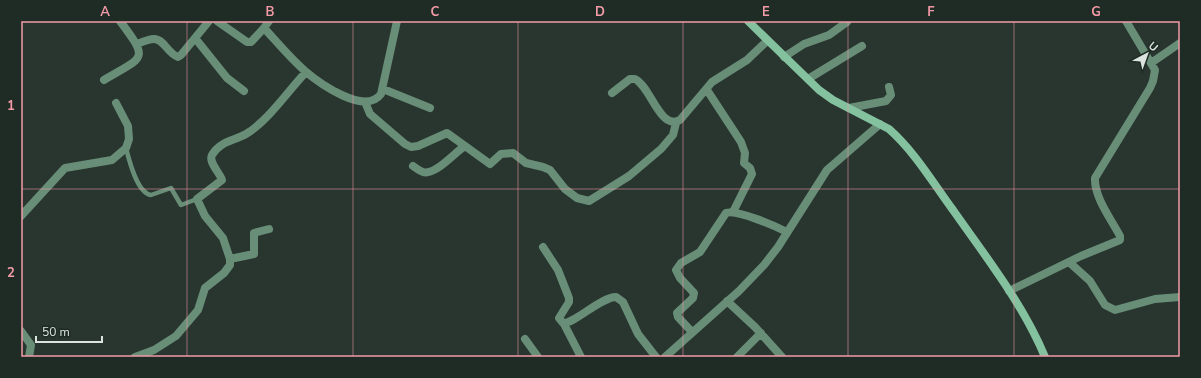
<svg xmlns="http://www.w3.org/2000/svg" width="1201" height="378" font-family="'Nunito Sans',sans-serif">
<style>
.lines{fill:none;stroke-linecap:round;stroke-linejoin:round}
.lane{stroke:#688e78;stroke-width:4.5}
.street{stroke:#688e78;stroke-width:8}
.secondary{stroke:#84c19f;stroke-width:8}
.grid{fill:none;stroke:#f39aa8;stroke-width:1;stroke-opacity:0.55}
.neatline{fill:none;stroke:#f39aa8;stroke-width:1.5}
.grid-label{font-size:13px;text-anchor:middle;font-weight:bold;fill:#f39aa8}
</style>
<rect width="100%" height="100%" fill="#29362f"/>
<g class="lines">
<path class="lane" d="M126,148C129,160 137,193 151,195L171,188L181,205L197,199"/>
<path class="street" d="M217,21L247,42H251L264,28
M269,21L264,28C277,42 290,58 305,71C319,83 365,116 381,94L397,21
M195,38L227,78L244,91
M137,44C142,42 149,39 154,39C164,39 168,54 178,57L181,55L209,21
M784,57L804,44L829,35L847,22
M1151,63L1180,43
M808,79L862,46
M104,80C144,56 150,61 120,21
M383,89L430,108
M707,90L741,142L745,153L744,163L750,168L752,174L733,212
M612,93L630,79H635C651,87 660,131 680,120L712,82L747,60L767,41
M365,102L370,114L405,144L411,147L418,146L447,133L490,164L501,154L513,153L526,163L543,167L550,170L565,189L577,198L589,201L629,176L661,149L673,135L676,123
M849,108L886,101L891,95L889,87
M413,166C416,168 420,171 423,172C435,176 455,152 465,146
M21,216L65,168L112,160L126,148L129,139L128,126L116,103
M543,247L558,270L569,298V302L559,318L563,323C574,324 601,297 616,297L623,302L638,334L656,357
M230,259L254,254V233L269,229
M1069,262L1090,281L1105,305L1115,310L1155,299L1180,297
M1009,291L1081,256L1120,240V236C1111,219 1094,197 1095,178L1150,88L1153,81L1155,70L1126,21
M727,301L755,327L782,357
M564,324L581,357
M21,331L31,345L29,357
M692,332L678,317L677,313L693,298L694,293L680,278L676,270L681,263L700,252L726,213C737,209 777,227 787,232
M525,339L538,357
M135,357L154,350L176,336L198,310L205,288L224,273L230,265V259L223,238L205,216L197,199L222,180C220,173 208,162 212,155C220,141 234,141 246,134C268,121 288,91 306,72
M665,357L739,291L764,265L778,247L827,170L880,124
M737,357L761,333"/>
<path class="secondary" d="M748,21L819,90L833,100L889,129C915,152 933,183 953,210C986,257 1023,304 1045,357"/>
</g>
<path class="grid" d="M187,21V357M353,21V357M518,21V357M683,21V357M848,21V357M1014,21V357M21,189H1180"/>
<rect width="1201" height="378" fill="none" stroke="#1f2c25" stroke-width="44"/>
<g transform="translate(1147 54) rotate(41)" stroke="#1f2c25" stroke-width="3" paint-order="stroke">
<path d="M0-3L7 15L0 10L-7 15Z" fill="#dce4df"/>
<text y="-6" font-size="11" font-weight="bold" text-anchor="middle" fill="#dce4df">U</text>
</g>
<path d="M36 336v6h66v-6" fill="none" stroke="#dce4df" stroke-width="2"/>
<text x="42" y="336" font-size="12" fill="#dce4df" stroke="#1f2c25" stroke-width="3" paint-order="stroke">50 m</text>
<rect x="22" y="22" width="1157" height="334" class="neatline"/>
<g class="grid-label">
<text x="105" y="16">A</text>
<text x="270" y="16">B</text>
<text x="435" y="16">C</text>
<text x="600" y="16">D</text>
<text x="766" y="16">E</text>
<text x="931" y="16">F</text>
<text x="1096" y="16">G</text>
<text x="11" y="110">1</text>
<text x="11" y="277">2</text>
</g>
</svg>
